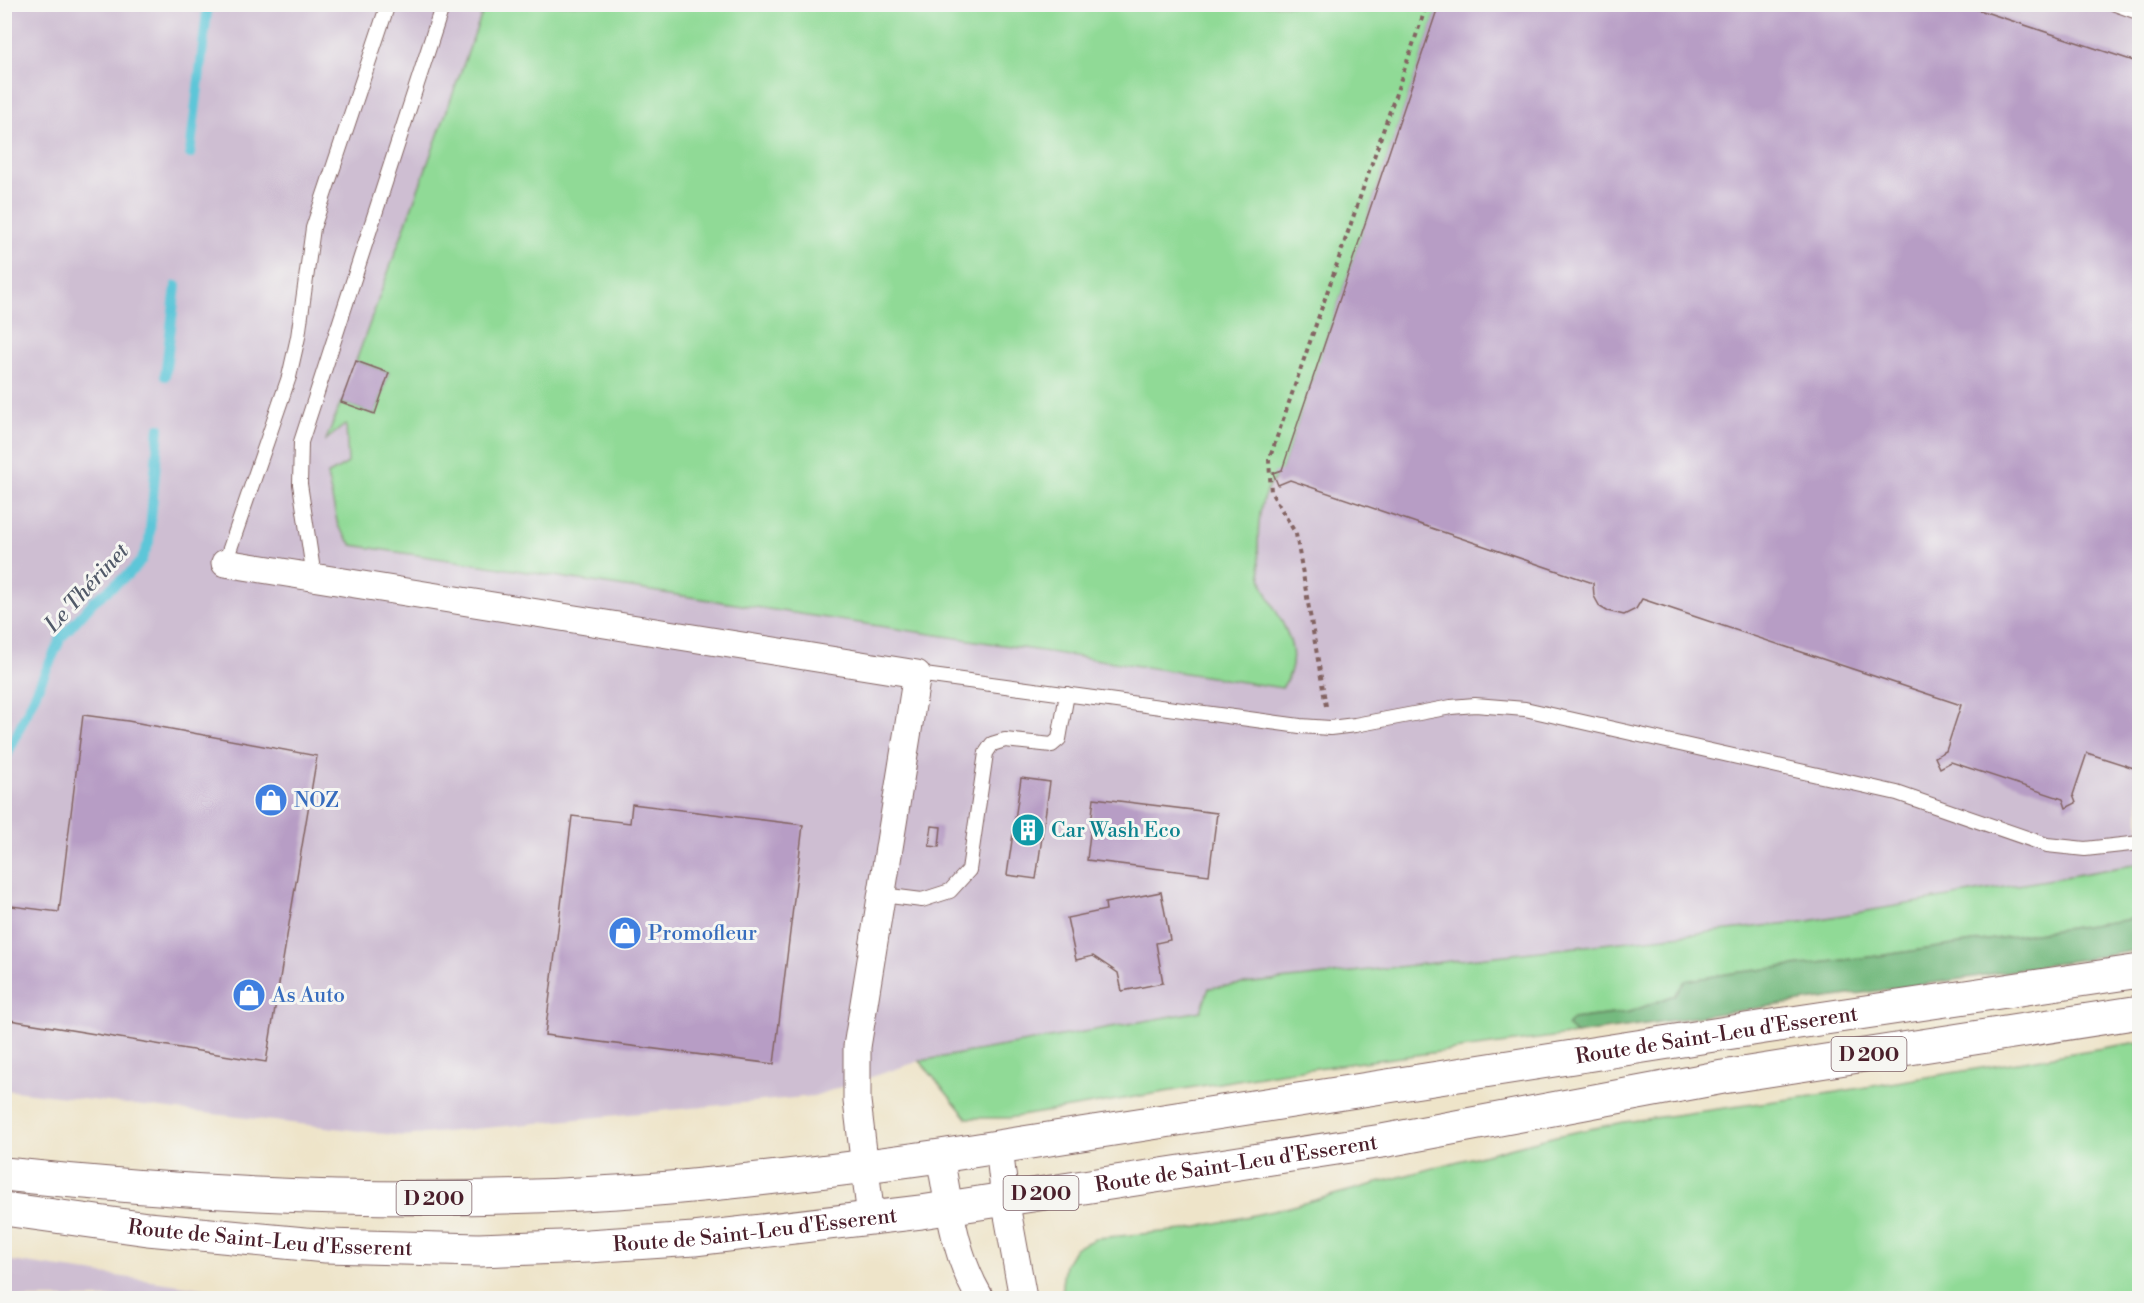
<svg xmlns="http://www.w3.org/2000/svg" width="2144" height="1303" font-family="'Libre Bodoni',serif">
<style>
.industrial{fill:#cebed2}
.green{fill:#90da96;stroke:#6d7c60;stroke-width:1.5}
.forest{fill:#74ba7f;stroke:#5f6c55;stroke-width:1.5}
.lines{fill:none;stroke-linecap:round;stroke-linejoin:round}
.stream{stroke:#5dc6d8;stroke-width:10}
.building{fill:#b79dc5}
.service-casing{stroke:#836462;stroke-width:16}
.minor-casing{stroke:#836462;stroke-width:29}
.primary-casing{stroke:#836462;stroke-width:35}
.path{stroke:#836462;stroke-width:4;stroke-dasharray:4.5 4.5;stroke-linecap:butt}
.service{stroke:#fff;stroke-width:14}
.minor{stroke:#fff;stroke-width:27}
.primary{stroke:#fff;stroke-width:33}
.labels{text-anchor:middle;stroke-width:6;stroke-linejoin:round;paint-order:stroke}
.shield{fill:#f6f6f2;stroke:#7e6067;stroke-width:1.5}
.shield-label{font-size:20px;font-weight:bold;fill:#4a1f2b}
.shop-label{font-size:21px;fill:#366cbe;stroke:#f6f6f2;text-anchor:start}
.culture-label{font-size:21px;fill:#0d838f;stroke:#f6f6f2;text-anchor:start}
.street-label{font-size:21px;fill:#4a1f2b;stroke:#f6f6f2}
.water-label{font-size:22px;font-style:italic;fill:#515968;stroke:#f6f6f2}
</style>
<rect width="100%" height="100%" fill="#f6f6f2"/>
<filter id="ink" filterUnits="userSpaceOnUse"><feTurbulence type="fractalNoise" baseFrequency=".0167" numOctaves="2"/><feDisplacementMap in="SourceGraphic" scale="12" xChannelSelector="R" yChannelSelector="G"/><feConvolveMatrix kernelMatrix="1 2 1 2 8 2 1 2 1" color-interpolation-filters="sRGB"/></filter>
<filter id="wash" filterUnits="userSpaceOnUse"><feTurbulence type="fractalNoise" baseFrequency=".008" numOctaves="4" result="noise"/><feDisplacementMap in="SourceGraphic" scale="24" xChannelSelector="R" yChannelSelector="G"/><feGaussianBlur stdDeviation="1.35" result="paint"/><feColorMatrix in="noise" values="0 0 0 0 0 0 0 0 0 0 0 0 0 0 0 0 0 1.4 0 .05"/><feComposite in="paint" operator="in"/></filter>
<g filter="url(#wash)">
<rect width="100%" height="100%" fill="#eee4c9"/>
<path class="industrial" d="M5,5H2139V864L1809,921L1201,1011L920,1061L814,1096L403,1136L5,1090Z
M4,1260H5L270,1298H5Z"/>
<path class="green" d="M485,5H1439L1282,470C1277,477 1269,484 1266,492C1256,512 1256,567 1264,587C1278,621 1309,650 1282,688L352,545L338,526L327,475L348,463L346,424L326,440L341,402L375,414L389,373L356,361Z
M2139,864V918L1878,956L1733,973L1686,981L1675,995L1630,1012L1573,1019L1567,1026L1576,1034L1279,1073L1009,1118H967L920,1061L1201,1011L1209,988L1809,921Z
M2139,1042V1298H1063L1062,1284L1065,1265L1075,1248L1097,1238L1184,1230L1282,1209L1455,1162L1560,1135L1624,1122L1812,1096Z"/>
<path class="forest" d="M2139,918V950L1961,979L1576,1034L1567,1026L1573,1019L1630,1012L1675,995L1685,981L1733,973L1878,956Z"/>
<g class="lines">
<path class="stream" d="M190,154L208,4
M165,376L176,286
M4,762L61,638L94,601L129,574L141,561L149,542L159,428"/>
</g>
<g id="blocks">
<path class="building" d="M1439,4H1961L2140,63V770L2087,753L2073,795L2076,803L2066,808L2063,799L1951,762L1940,768L1935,757L1946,751L1961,705L1642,599L1636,609L1624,615L1607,611L1600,607L1594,596L1593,583L1290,480L1278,485L1273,473L1282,470Z
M356,361L389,373L375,414L341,402Z
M83,715L128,721L317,756L266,1062L4,1019V905L59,912Z
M1021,778L1050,782L1036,879L1007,875Z
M1094,798L1217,813L1209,875L1087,860Z
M632,804L803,825L774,1064L545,1035L572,816L630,823Z
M932,826L941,827L939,847L929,846Z
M1161,892L1170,940L1156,943L1163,983L1122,991L1118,973L1093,956L1076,960L1067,918L1106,910L1105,903Z"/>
</g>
</g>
<g filter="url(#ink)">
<use href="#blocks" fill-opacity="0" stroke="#836462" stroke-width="1.5"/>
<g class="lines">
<g class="service-casing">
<path id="service" d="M2115,4L2140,13
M225,563L289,377L298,337L313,228L388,4
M314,577L300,484L301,442L443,4
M917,674L1300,726L1330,728L1355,725L1451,707L1475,705L1525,709L1897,793L2047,845L2085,849L2140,843
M882,895L922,900L950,891L969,870L986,753L992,744L1005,740L1052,745L1059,739L1067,694"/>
</g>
<g class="minor-casing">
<path id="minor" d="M225,563L917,674L857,1047V1101L871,1218
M999,1147L1005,1199L1023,1298
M940,1156C949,1205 954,1254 980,1298"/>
</g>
<g class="primary-casing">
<g id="primary">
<path id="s1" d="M4,1174C207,1196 413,1205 617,1192C725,1185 833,1171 940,1156L1765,1027L2140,971"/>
<path id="s2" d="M4,1209L148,1229L326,1246L479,1250L588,1246L694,1239L921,1212L1382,1141L1723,1077L2140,1012"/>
</g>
</g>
<path class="path" d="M1326,706L1296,534L1271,492L1269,460L1427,4"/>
<use href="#service" class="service"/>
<use href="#minor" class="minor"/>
<use href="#primary" class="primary"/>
</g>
</g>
<defs>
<g id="shop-disc" transform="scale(1.725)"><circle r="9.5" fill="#3f7fe0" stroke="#f6f6f2"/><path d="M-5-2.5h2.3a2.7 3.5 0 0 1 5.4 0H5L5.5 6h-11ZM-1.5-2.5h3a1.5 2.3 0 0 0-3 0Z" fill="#fff"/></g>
<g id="building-disc" transform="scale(1.725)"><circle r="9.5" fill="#0f9aa8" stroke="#f6f6f2"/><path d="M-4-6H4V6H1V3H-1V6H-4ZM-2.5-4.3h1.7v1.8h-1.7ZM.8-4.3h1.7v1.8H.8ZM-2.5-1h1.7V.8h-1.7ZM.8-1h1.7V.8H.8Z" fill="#fff"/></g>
</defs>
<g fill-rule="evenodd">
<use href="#shop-disc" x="271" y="800"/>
<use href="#building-disc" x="1028" y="830"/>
<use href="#shop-disc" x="625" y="933"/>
<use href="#shop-disc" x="249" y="995"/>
</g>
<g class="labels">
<g class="shield">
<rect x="1831.5" y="1037" width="75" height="34" rx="4.5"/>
<rect x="1003.5" y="1176" width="75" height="34" rx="4.5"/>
<rect x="396.5" y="1181" width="75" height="34" rx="4.5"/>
</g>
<g class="shield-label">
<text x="1869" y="1061">D 200</text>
<text x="1041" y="1200">D 200</text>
<text x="434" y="1205">D 200</text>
</g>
<g class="shop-label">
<text x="294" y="807">NOZ</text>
<text x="648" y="940">Promofleur</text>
<text x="272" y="1002">As Auto</text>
</g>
<g class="culture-label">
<text x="1051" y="837">Car Wash Eco</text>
</g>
<g class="street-label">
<text dy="7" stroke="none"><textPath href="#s1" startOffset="1725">Route de Saint-Leu d'Esserent</textPath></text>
<text dy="7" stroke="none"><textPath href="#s2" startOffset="1240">Route de Saint-Leu d'Esserent</textPath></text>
<text dy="7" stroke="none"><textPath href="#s2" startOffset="754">Route de Saint-Leu d'Esserent</textPath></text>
<text dy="7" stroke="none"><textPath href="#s2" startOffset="268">Route de Saint-Leu d'Esserent</textPath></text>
</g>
<g class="water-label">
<text transform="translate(86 587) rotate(-47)" y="8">Le Thérinet</text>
</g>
</g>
<rect width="2144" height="1303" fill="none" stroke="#f6f6f2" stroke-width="24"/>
</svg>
